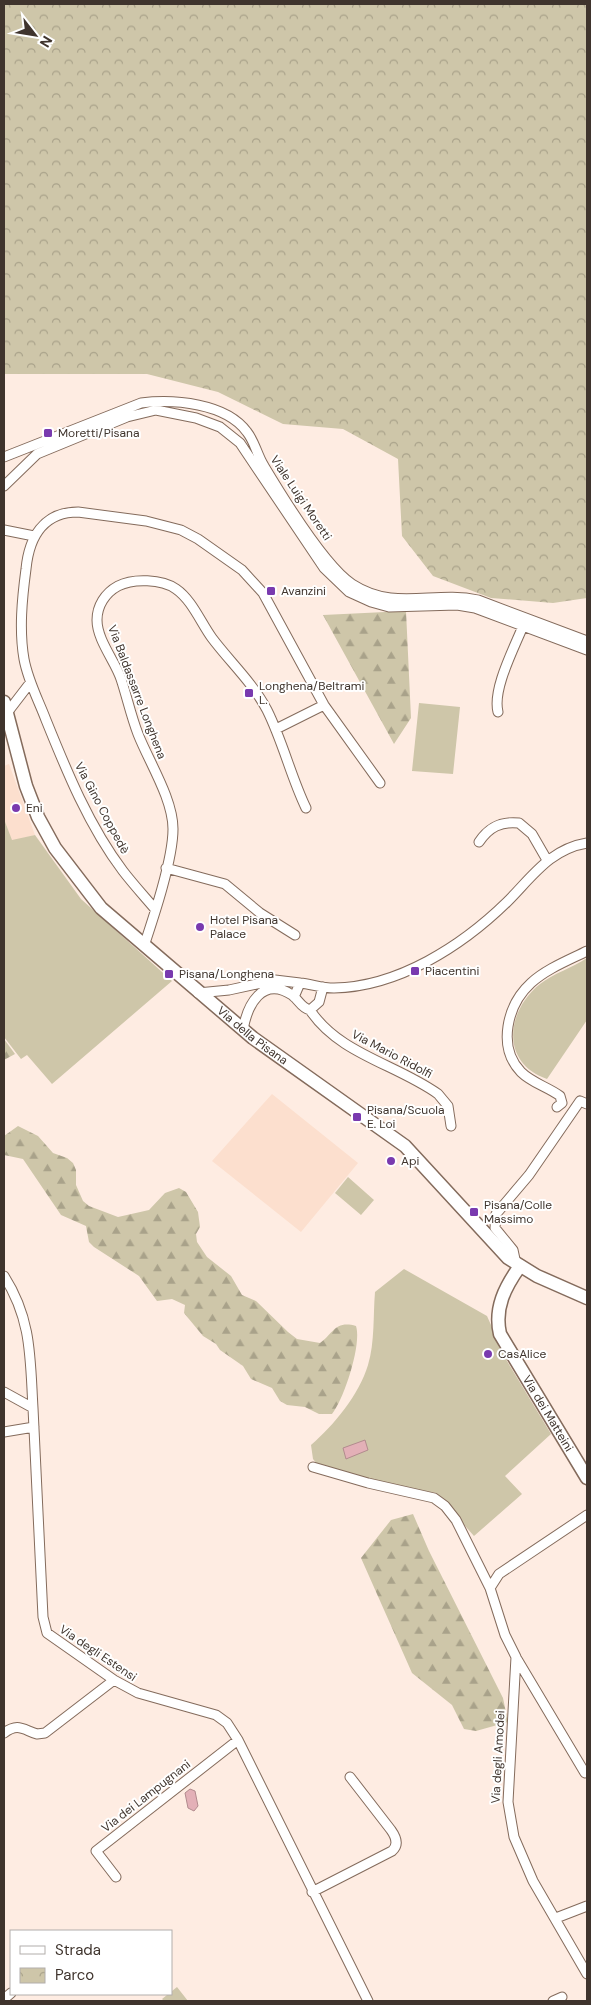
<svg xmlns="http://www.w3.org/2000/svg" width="591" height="2005" font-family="'DM Sans',sans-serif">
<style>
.built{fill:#fcdfce}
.forest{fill:url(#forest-firs)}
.park{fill:url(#park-crowns)}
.garden{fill:#cec6a9}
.water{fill:#e3b0b7;stroke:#b28b8e}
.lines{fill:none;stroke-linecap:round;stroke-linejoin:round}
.street-casing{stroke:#846b5c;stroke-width:11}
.secondary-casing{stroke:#846b5c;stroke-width:15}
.street{stroke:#fff;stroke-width:9}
.secondary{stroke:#fff;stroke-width:12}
.poi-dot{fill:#793aaf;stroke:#fff;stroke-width:2}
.labels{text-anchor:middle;stroke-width:4;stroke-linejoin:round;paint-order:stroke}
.poi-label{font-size:12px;fill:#3f342d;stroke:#fff;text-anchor:start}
.street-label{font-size:12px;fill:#3f342d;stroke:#fff}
</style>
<defs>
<pattern id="forest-firs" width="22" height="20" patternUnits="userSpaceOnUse" patternTransform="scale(1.25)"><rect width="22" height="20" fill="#cec6a9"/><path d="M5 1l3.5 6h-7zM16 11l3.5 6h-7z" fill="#a9a28a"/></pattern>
<pattern id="park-crowns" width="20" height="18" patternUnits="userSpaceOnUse" patternTransform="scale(1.25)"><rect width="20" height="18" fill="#cec6a9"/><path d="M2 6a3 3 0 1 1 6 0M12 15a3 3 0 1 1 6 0" fill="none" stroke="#a9a28a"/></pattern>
</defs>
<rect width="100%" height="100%" fill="#feece2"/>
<path class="built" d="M9,764L35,835L12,841L4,819V766Z
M272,1094L358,1163L301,1232L212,1161Z"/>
<path class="forest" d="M406,611L411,718L394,744L323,615Z
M4,1039L15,1054L4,1060Z
M18,1126L38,1136L53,1153L67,1158L73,1163L76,1170V1185L83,1201L89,1206L118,1217L149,1210L165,1193L179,1188L186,1192L198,1212L200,1227L196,1234L197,1242L207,1257L231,1276L242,1295L256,1301L288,1332L297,1339L320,1343C333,1334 335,1320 356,1326C362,1344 344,1399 332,1414H319L305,1407L287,1405L280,1401L272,1388L251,1379L243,1366L220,1350L216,1344L203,1336L184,1313L185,1305L172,1299L157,1301L139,1276L94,1247L89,1242L86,1226L61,1215L23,1159L4,1155V1136Z
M413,1514L429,1551L503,1698L508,1722L476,1731L464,1729L452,1705L412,1673L361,1558L391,1520Z"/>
<path class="park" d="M4,4H587V598L553,603L491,598L433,576L402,536L398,459L343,429L283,424L218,392L147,374H4Z"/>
<path class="garden" d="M419,703L460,707L453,774L412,771Z
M4,819L12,840L35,835L81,899L172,981L52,1084L27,1055L21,1059L4,1037Z
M587,958V1020L547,1079C500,1063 506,1011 540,984C554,973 572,968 587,958Z
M348,1177L374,1200L361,1215L335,1193Z
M404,1269L487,1316L507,1361L551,1434L505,1476L522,1494L474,1536L436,1493L376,1482L317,1464L313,1459L311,1445C334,1425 359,1395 368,1365C375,1342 373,1315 375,1292Z
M177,1987L188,2001H164L162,1999Z"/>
<path class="water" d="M365,1440L368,1450L346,1459L343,1448Z
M190,1789L195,1791L198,1806L194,1811L188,1808L185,1793Z"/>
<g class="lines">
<g class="street-casing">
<path id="street" d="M4,457L141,403C174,399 226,403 247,432C255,442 257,455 264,466C282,496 325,566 352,584C395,612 434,590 478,600L587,641
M4,486L37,454L127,417L156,410L196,418L220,427L240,443L324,568L349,592L371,602L389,607L457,605L475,608L587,650
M4,530L34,536
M498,712C492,688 516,645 525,621
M7,713L30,683
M276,729L324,705
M479,842C489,827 501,821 519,823L532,834L547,860
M166,868L225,884L260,913L295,935
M155,909C144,896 133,884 123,871C89,826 67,772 46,720C38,699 28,681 24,659C19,630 22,599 26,569C29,538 43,512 78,512L146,521L181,530L198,539L242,570L263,593L324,705L380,783
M144,946C154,916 173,859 173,829C173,799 149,762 138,734C131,716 127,697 121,679C115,661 97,640 97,620C97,606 105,593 118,586C133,578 162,579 176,589C192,600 201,623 212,638C230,662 253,683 267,710C283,742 291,777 306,808
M198,993L229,990L275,980L300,983
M294,997L300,983C311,984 322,988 334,988C398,987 462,946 507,902C532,877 550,849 587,843
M310,1010C339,1054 396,1064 438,1094L448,1106L451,1126
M243,1030C247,1006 262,975 292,995C299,1000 301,1008 310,1010L319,1002L323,987
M557,1107L562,1103L560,1096C548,1087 532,1083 521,1072C497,1047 507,1005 531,983C546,969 569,960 587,951
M516,1264L513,1250L495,1228L496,1214L529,1175L580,1101L587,1104
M4,1276C32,1320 30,1358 33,1408
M4,1392L33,1408L43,1617L47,1633L114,1680L138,1693L216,1715L227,1723L238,1740L368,2001
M4,1432L34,1427
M313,1467L368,1483L434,1498L445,1506L456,1520L490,1588L505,1635L516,1657L508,1802L514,1837L533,1881L587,1974
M490,1588L499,1574L587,1515
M517,1659L585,1773
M4,1733C18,1723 22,1729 37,1734L45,1733L114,1680
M116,1877L96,1851L238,1740
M312,1892L392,1851C399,1845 396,1837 391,1830L350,1777
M556,1918L587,1906
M4,1999L11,1993
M553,2001L562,1997"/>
</g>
<g class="secondary-casing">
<g id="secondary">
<path id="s1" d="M4,702L26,786L38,817L55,848L101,908L253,1038L405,1146L508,1258L537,1276L587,1298"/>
<path id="s2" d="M520,1266C505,1287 494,1308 500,1334L587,1478"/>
</g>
</g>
<use href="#street" class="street"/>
<use href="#secondary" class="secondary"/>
</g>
<g class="poi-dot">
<rect x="43" y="428" width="10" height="10" rx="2.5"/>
<rect x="266" y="586" width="10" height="10" rx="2.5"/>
<rect x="244" y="688" width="10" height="10" rx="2.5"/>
<circle cx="16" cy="808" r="5"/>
<circle cx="200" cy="927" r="5"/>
<rect x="410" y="966" width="10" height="10" rx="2.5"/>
<rect x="164" y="969" width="10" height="10" rx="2.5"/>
<rect x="352" y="1112" width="10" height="10" rx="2.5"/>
<circle cx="391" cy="1161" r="5"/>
<rect x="469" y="1207" width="10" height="10" rx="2.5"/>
<circle cx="488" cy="1354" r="5"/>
</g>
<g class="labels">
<g class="poi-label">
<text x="58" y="437">Moretti/Pisana</text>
<text x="281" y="595">Avanzini</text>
<text x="259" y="690">Longhena/Beltrami<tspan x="259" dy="14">L.</tspan></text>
<text x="26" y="812">Eni</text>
<text x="210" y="924">Hotel Pisana<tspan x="210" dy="14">Palace</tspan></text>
<text x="425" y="975">Piacentini</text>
<text x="179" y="978">Pisana/Longhena</text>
<text x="367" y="1114">Pisana/Scuola<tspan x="367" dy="14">E. Loi</tspan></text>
<text x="401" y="1165">Api</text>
<text x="484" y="1209">Pisana/Colle<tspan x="484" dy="14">Massimo</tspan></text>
<text x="498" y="1358">CasAlice</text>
</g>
<g class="street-label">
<text transform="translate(301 498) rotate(56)" y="4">Viale Luigi Moretti</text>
<text transform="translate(137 692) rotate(69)" y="4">Via Baldassarre Longhena</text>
<text transform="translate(102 808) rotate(62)" y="4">Via Gino Coppedè</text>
<text dy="4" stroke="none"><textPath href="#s1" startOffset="429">Via della Pisana</textPath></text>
<text transform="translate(392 1054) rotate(28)" y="4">Via Mario Ridolfi</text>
<text dy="4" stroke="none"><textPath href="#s2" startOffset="166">Via dei Matteini</textPath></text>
<text transform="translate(98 1653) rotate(34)" y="4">Via degli Estensi</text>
<text transform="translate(498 1757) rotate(-87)" y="4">Via degli Amodei</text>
<text transform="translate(146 1796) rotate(-38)" y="4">Via dei Lampugnani</text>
</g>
</g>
<rect width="591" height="2005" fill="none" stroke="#3f342d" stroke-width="10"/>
<rect x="10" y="1930" width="162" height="65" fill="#ffffff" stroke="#b2aeab"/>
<rect x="20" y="1946" width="25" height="8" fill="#ffffff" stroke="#b2aeab"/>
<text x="55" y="1955" font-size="15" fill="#3f342d">Strada</text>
<rect x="20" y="1968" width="25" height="15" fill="url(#park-crowns)" stroke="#b2aeab"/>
<text x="55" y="1980" font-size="15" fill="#3f342d">Parco</text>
<g transform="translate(35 35) rotate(121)" stroke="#ffffff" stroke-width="4" paint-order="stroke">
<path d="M0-4L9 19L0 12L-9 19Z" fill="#3f342d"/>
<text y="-8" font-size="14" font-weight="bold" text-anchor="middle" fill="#3f342d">N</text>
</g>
</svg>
